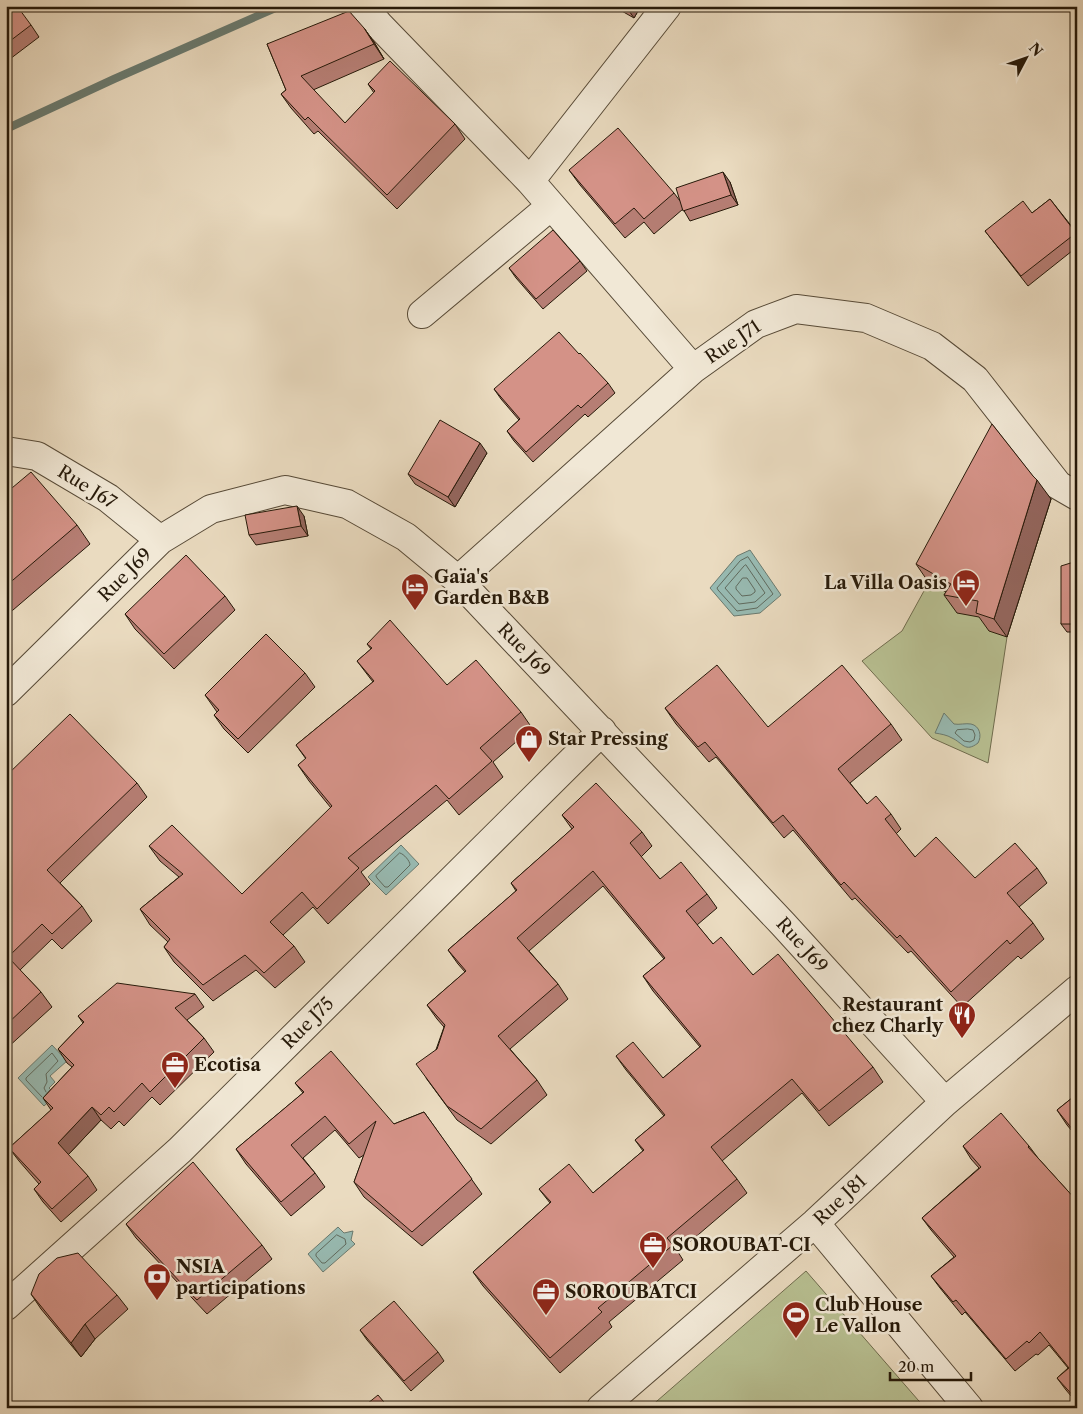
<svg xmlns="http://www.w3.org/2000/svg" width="1083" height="1414" font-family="'Libre Caslon Text',serif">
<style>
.green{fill:#b8c092;stroke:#6f6c4e}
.water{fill:#98bbb3;stroke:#6a7a6f}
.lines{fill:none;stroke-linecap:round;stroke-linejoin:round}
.shore{stroke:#5f6a5e;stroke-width:1}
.stream{stroke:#6a7a6f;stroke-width:8}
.minor-casing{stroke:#574a37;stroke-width:30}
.minor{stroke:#f1e8d6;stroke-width:28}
.wall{fill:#b67e74;stroke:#261909}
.shaded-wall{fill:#94665e;stroke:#261909}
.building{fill:#d49287;stroke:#261909}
.labels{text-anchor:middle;stroke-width:5;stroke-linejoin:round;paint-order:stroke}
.street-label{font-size:18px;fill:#261909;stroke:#f1e8d6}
.poi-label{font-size:18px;font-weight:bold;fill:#261909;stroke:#f1e8d6;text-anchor:start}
</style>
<rect width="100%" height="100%" fill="#eadbc0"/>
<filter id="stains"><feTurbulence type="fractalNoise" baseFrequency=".004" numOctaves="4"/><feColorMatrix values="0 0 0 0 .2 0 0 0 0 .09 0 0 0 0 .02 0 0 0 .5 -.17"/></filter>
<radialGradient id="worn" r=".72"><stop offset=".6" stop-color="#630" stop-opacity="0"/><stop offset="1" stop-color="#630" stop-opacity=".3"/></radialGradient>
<path class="green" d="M1008,438L1052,496L1007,637L988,763L932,738L862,661L902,631Z
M806,1271L925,1408H649Z"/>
<path class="water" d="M750,550L781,595L760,613L734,616L710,588L737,556Z
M944,713L954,724C959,725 966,723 971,724C980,726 982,736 978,743C965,753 963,743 952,738C947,735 941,734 935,733Z
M401,845L419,864L386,895L368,877Z
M52,1045L67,1061L50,1076L55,1082L49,1088L56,1095L44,1106L18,1078Z
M338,1227L344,1233L353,1231L351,1240L355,1244L323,1272L308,1254Z"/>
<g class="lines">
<path class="shore" d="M748,557L773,594L757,608L737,611L718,590L717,588L740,561Z
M746,565L765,593L755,602L739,604L725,588L744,566Z
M743,578H747L755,590V592L751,595L742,596L736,589V587Z
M968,729L973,730L975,735L974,740L970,742L964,741L955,733L957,730Z
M400,853C404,854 410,861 410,865L388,887H385L377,878L376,876Z
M42,1097L26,1080V1078L52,1053L58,1061L46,1074L47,1082L44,1088L46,1092
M337,1235L345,1239L346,1244L325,1263H322L316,1256V1254Z"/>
<path class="stream" d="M6,129L114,79L280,6"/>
<g class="minor-casing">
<path id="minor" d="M363,6L379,25L530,181L693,369
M530,181L667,6
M422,314L551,206
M6,451L37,456L108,498L160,540
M458,580L693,369L756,324L796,309L866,318L932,346L975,379L1058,485L1077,496
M6,692L160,540L211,509L285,490L347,504L406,537L458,580L783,924L945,1102
M815,1223L969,1408
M6,1306L180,1150L602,731
M601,1408L815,1223L945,1102L1077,990"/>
</g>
<use href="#minor" class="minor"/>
</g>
<path class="wall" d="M6,6L31,25L39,37L6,62Z
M613,6H641L634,18Z
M364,28L374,42L384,59L313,90L345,123L374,93L368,84L455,124L465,139L397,209L318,131L314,134L291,108L281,94L286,90L267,44Z
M569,170L674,193L680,201L730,182L738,205L690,221L683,209L654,234L644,222L625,238L580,185Z
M1050,199L1077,233V247L1028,286L985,231L1032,213Z
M580,261L587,271L543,309L516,278L509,268Z
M579,354L608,383L615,393L588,417L585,414L533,462L514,441L507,431L519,420L501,399L494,389Z
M487,453L455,507L415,484L408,474Z
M6,493L77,525L90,544L6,616Z
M1051,499L1007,637L989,631L979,617L957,613L944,595L946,592L929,583L916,564Z
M304,516L308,536L256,545L249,535Z
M1077,561V632H1067L1061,624Z
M225,596L235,610L174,669L135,629L125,614Z
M367,644L447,685L521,712L532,728L493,762L503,777L459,815L447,800L361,872L370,884L328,924L313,907L283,935L294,946L305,962L275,988L256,970L213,1001L174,962L164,947L168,942L150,925L140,909L179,877L160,861L149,846L242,894L331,808L309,781L298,765L306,759L296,745L373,682L357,661L371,649Z
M305,673L315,687L248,753L224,729L214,715L217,712L205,695Z
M665,708L768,727L891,724L902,740L850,783L867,804L891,814L901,829L896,834L915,857L975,878L1037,868L1047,883L1019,907L1033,923L1044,939L1021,959L1018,956L962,1007L911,951L908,953L855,898L852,900L793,830L784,838L716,757L709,762L676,724Z
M6,776L137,783L147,797L60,883L82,906L92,921L62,949L52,939L20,970L41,992L52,1007L6,1049Z
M562,815L642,832L652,846L641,857L660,879L707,894L717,908L697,925L713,944L873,1067L883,1082L829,1126L802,1093L722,1161L737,1179L747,1193L678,1252L683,1260L609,1322L612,1327L560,1373L483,1286L473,1272L550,1203L539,1189L593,1193L643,1151L635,1140L664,1116L626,1070L616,1056L663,1078L700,1047L653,991L643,976L664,959L603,886L529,951L558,984L568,999L510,1049L537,1080L547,1095L491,1144L457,1120L426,1078L444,1027L437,1019L427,1005L465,972L458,964L448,950L516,891L511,883L572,829Z
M195,994L204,1007L187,1020L204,1038L214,1052L160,1105L152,1097L124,1126L119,1121L111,1129L101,1120L68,1155L88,1176L97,1190L61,1222L43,1202L34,1189L39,1184L19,1161L9,1148L51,1110L43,1098L72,1067L67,1063L58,1049L83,1023L78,1016Z
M295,1083L394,1124L424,1112L482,1194L422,1246L364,1197L354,1182L364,1155L359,1158L335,1130L303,1158L315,1173L325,1187L291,1216L246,1164L236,1149L303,1093Z
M1077,1094V1137L1067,1125L1057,1110Z
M963,1146H1029L1038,1158L1077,1201V1403L1066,1390L1057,1378L1068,1368L1049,1345L1038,1355L1036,1354L1015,1371L965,1312L962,1315L940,1288L931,1276L954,1257L931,1230L922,1218L979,1168L971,1159Z
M126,1224L262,1245L272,1259L207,1314L136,1238Z
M31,1294L117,1295L128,1309L95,1339L81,1357L41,1309Z
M360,1330L438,1352L444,1361L411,1391L367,1340Z"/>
<path class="shaded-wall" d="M628,6H641L634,18L627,8Z
M364,28L374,42L384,59L374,44Z
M723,172L730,182L738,205L731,195Z
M480,443L487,453L455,507L448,497Z
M1037,480L1051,499L1007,637L994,619Z
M297,506L304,516L308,536L301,526Z
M92,1107L101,1120L67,1156L58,1143Z
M85,1324L95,1339L81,1357L71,1343Z"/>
<path class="building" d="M6,6H17L31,25L6,44Z
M349,11L364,28L374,44L301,76L345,123L375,91L368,84L390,61L455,124L387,195L308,117L305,120L281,94L286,90L267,44Z
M618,128L674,193L644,219L634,208L615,224L569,170Z
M723,172L731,195L683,211L676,188Z
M1050,199L1076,233L1021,276L985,231L1023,201L1032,213Z
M553,230L580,261L536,299L509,268Z
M559,332L579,354L580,353L608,383L581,408L578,405L526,452L507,431L520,419L494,389Z
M440,420L480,443L448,497L408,474Z
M992,424L1033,476L1037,480L994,619L976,613L978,601L944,595L951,584L916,564Z
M31,472L77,525L6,586V493Z
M297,506L301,526L249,535L245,515Z
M186,555L225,596L164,654L125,614Z
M1077,561V624H1061V566Z
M390,620L447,685L476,660L521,712L480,748L492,761L449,799L436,785L348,858L359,868L317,909L302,892L270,922L294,946L264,973L245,955L203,985L164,947L170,939L140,909L183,874L149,846L172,825L242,894L332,806L298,765L306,758L296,745L374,681L357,661L372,648L367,644Z
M266,634L305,673L238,739L214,715L219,710L205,695Z
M717,665L768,727L842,665L891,724L838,769L867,804L876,796L891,814L885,819L915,857L936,837L975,878L1015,843L1037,868L1007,893L1033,923L1010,944L1007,940L951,992L900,935L897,938L844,882L841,885L783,815L773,823L705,742L698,747L665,708Z
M70,714L137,783L47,870L82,906L52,934L42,924L8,957L41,992L6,1025V776Z
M596,783L642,832L630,843L660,879L681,862L707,894L686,911L713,944L721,937L753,975L778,954L873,1067L819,1111L792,1079L711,1147L737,1179L667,1238L673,1245L598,1308L602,1312L550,1358L473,1272L551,1202L539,1189L569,1164L593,1193L644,1150L635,1140L665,1115L616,1056L633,1042L663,1078L701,1046L643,976L665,958L593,871L517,938L558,984L498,1036L537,1080L481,1129L447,1106L416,1064L437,1049L445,1025L427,1005L466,971L448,950L517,890L511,883L574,827L562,815Z
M117,983L195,994L175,1008L204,1038L150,1092L142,1083L114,1112L109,1107L101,1115L92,1107L58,1143L88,1176L52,1209L34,1189L41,1182L9,1148L53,1108L43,1098L74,1065L58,1049L84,1022L78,1016Z
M331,1051L394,1124L424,1112L472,1179L412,1232L354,1182L376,1121L349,1144L325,1116L291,1145L315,1173L281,1202L236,1149L304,1092L295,1083Z
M1077,1094V1135L1057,1110Z
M1001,1113L1029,1146L1028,1147L1077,1201V1400L1057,1378L1069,1368L1040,1332L1029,1343L1027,1341L1006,1359L956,1300L953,1302L931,1276L956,1256L922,1218L981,1167L963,1146Z
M193,1162L262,1245L197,1300L126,1224Z
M78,1253L117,1295L85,1324L71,1343L31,1294L39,1274L57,1258Z
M394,1301L438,1352L404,1381L360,1330Z
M378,1395L389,1408H362Z"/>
<defs>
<g id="hotel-pin" transform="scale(1.4375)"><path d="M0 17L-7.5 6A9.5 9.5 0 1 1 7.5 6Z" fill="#8f2418" stroke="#f1e8d6"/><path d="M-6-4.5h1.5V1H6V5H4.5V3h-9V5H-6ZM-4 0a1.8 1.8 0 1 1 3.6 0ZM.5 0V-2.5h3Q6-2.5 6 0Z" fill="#fff"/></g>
<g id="shop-pin" transform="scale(1.4375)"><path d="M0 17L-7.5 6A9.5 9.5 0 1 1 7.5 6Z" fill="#8f2418" stroke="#f1e8d6"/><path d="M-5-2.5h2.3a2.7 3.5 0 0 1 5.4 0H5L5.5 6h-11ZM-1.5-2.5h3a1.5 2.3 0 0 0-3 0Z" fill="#fff"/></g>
<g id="restaurant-pin" transform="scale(1.4375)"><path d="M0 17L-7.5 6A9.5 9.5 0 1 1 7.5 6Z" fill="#8f2418" stroke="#f1e8d6"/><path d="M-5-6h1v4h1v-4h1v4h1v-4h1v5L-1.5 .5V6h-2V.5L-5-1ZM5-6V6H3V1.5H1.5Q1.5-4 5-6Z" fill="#fff"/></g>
<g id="office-pin" transform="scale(1.4375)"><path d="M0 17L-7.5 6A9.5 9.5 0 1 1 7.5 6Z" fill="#8f2418" stroke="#f1e8d6"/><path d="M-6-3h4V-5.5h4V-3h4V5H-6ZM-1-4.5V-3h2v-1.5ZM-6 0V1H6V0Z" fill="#fff"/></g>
<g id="bank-pin" transform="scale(1.4375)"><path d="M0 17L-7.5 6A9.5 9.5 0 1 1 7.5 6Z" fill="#8f2418" stroke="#f1e8d6"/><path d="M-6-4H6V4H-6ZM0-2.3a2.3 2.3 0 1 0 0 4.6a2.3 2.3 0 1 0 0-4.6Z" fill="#fff"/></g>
<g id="stadium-pin" transform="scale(1.4375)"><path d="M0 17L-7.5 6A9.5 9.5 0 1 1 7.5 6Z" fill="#8f2418" stroke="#f1e8d6"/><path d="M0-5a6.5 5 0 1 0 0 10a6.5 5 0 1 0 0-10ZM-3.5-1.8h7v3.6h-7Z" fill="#fff"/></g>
</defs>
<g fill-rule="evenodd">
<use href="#hotel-pin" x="966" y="583"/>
<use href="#hotel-pin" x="415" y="587"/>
<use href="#shop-pin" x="529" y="739"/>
<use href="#restaurant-pin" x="962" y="1015"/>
<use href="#office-pin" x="175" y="1065"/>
<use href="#office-pin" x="653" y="1245"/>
<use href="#bank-pin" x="157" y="1277"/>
<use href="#office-pin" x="546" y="1292"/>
<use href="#stadium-pin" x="796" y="1315"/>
</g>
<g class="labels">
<g class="street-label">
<text transform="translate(733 342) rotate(-34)" y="6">Rue J71</text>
<text transform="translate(87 487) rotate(32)" y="6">Rue J67</text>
<text transform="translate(125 575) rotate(-45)" y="6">Rue J69</text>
<text transform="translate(524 650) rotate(46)" y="6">Rue J69</text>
<text transform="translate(802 945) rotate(48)" y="6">Rue J69</text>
<text transform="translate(308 1023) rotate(-45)" y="6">Rue J75</text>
<text transform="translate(840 1200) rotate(-43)" y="6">Rue J81</text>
</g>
<g class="poi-label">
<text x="434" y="583">Gaïa's<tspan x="434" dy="21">Garden B&amp;B</tspan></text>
<text x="947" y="589" text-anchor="end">La Villa Oasis</text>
<text x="548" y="745">Star Pressing</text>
<text x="943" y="1011" text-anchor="end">Restaurant<tspan x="943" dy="21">chez Charly</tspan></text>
<text x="194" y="1071">Ecotisa</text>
<text x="672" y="1251">SOROUBAT-CI</text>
<text x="176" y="1273">NSIA<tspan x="176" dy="21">participations</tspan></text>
<text x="565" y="1298">SOROUBATCI</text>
<text x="815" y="1311">Club House<tspan x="815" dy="21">Le Vallon</tspan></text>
</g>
</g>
<rect width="1083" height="1414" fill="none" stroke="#eadbc0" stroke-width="25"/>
<rect x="8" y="8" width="1068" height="1399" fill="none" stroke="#261909" stroke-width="2.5"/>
<rect x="12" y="12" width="1058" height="1389" fill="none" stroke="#261909"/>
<g transform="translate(1026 58) rotate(49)" stroke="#f1e8d6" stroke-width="4" paint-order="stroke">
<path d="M0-4L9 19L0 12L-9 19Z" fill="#261909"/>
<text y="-8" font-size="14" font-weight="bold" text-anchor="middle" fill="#261909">N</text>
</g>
<path d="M890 1372v8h81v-8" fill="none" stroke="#261909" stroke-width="2.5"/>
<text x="898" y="1372" font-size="15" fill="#261909" stroke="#f1e8d6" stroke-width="4" paint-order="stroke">20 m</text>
<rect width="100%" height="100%" filter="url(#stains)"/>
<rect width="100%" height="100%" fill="url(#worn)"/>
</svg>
